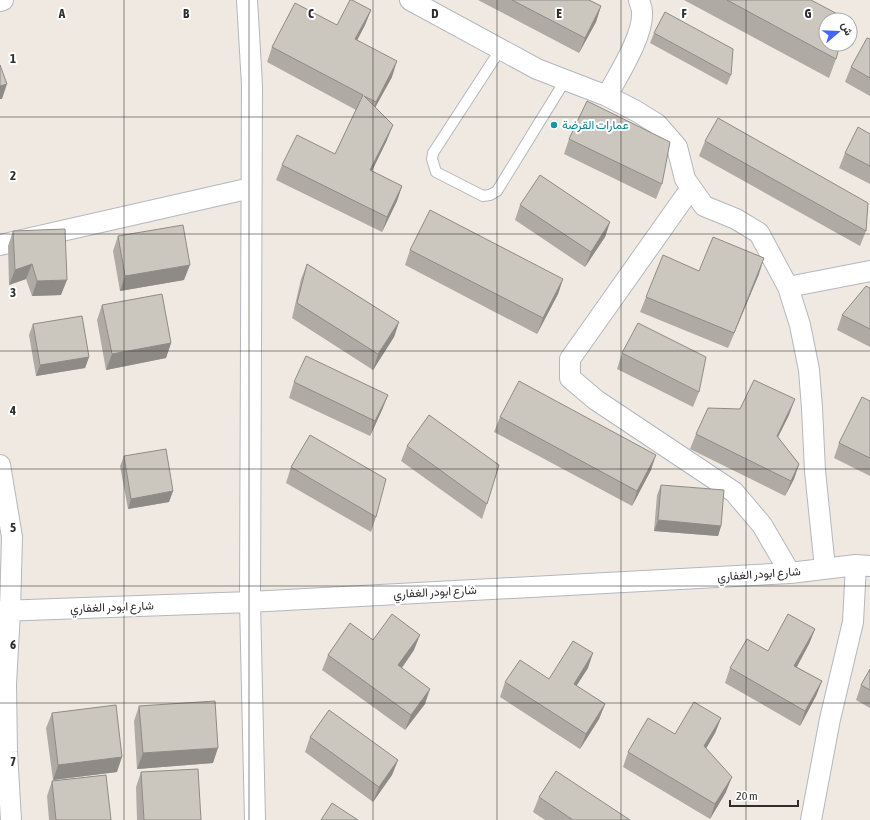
<svg xmlns="http://www.w3.org/2000/svg" width="870" height="820" font-family="'Asap Condensed',Vazirmatn,sans-serif">
<style>
.lines{fill:none;stroke-linecap:round;stroke-linejoin:round}
.service-casing{stroke:#b4b7c1;stroke-width:12}
.minor-casing{stroke:#b4b7c1;stroke-width:22}
.service{stroke:#fff;stroke-width:10}
.minor{stroke:#fff;stroke-width:20}
.wall{fill:#afaba4}
.shaded-wall{fill:#8e8b86}
.building{fill:#cbc7bf;stroke:#8e8b86}
.grid{fill:none;stroke:#2e2e2e;stroke-width:1;stroke-opacity:0.55}
.culture-dot{fill:#0f9aa8;stroke:#fff;stroke-width:1.5}
.labels{text-anchor:middle;stroke-width:4;stroke-linejoin:round;paint-order:stroke}
.culture-label{font-size:12px;fill:#0d838f;stroke:#fff;text-anchor:start}
.street-label{font-size:12px;fill:#2e2e2e;stroke:#fff}
.grid-label{font-size:13px;text-anchor:middle;font-weight:bold;fill:#2e2e2e;stroke:#fff;stroke-width:4;stroke-linejoin:round;paint-order:stroke}
</style>
<rect width="100%" height="100%" fill="#efe9e1"/>
<g class="lines">
<g class="service-casing">
<path id="service" d="M500,50L433,153L432,159L436,172L483,196L490,195L497,191L566,79"/>
</g>
<g class="minor-casing">
<path id="minor" d="M247,0L252,85L250,602L255,820
M410,0L537,69L607,96L636,111L657,124L677,147L685,179L704,206L736,219L759,233L788,287L800,325L809,370L812,408L815,471L825,568
M0,1L3,0
M607,96C618,75 644,35 642,12C642,8 640,4 639,0
M691,188L570,359V378L596,400L734,492L762,525L790,573
M0,245L251,188
M788,287L870,271
M0,465L12,537L10,611L6,684L7,752L11,820
M0,611L250,602L790,573L856,565L870,566
M811,820L830,719L853,622L856,565"/>
</g>
<use href="#service" class="service"/>
<use href="#minor" class="minor"/>
</g>
<path class="wall" d="M478,0H589L601,6L596,22L579,53Z
M684,0H811L836,59L829,78Z
M371,10L365,25L357,40L392,77L375,107L387,140L372,171L402,186L397,201L382,232L276,180L282,165L335,154L356,110L267,62L272,47L337,25Z
M654,33L731,75L727,85L650,43Z
M870,39V96L845,82L851,67Z
M870,134V184L839,168L845,153Z
M569,139L662,184L656,199L564,154Z
M705,141L866,231L860,246L699,156Z
M520,205L610,222L605,237L585,267L515,220Z
M13,231L61,295L32,296L26,279L9,285L8,246Z
M118,236L184,280L120,291L113,251Z
M410,250L563,279L558,294L537,334L405,265Z
M307,264L399,322L394,337L373,370L292,318L301,279Z
M699,271L759,274L728,348L640,312L646,297Z
M870,288V347L837,330L842,315Z
M102,305L171,343L166,358L106,370L97,320Z
M33,324L89,357L85,368L36,376L29,335Z
M622,353L699,392L693,407L617,369Z
M294,382L388,395L382,410L370,436L289,398Z
M870,401V476L834,458L839,443Z
M789,415L778,437L799,464L794,479L785,496L690,449L696,434Z
M500,417L651,470L632,506L494,432Z
M407,446L487,504L482,519L401,461Z
M124,456L173,491L169,502L128,509L120,466Z
M291,467L376,517L371,532L286,483Z
M661,485L721,526L718,536L654,531L657,495Z
M815,629L809,644L797,667L822,681L816,696L800,726L725,683L730,668Z
M373,640L414,650L402,668L425,704L405,730L322,670L328,655Z
M588,668L576,686L605,704L599,719L580,749L500,697L505,682L549,679Z
M870,669V708L856,700L861,685Z
M139,706L213,763L137,769L134,721Z
M52,713L117,772L53,780L46,728Z
M721,718L715,733L706,748L726,792L710,819L623,767L628,752L675,734Z
M310,737L398,760L392,775L373,802L305,752Z
M141,772L201,820H137L136,787Z
M52,781L111,820H49L47,796Z
M539,797L630,820H545L533,812Z"/>
<path class="shaded-wall" d="M601,6L596,22L579,53L585,38Z
M371,10L365,25L350,54L355,39Z
M397,61L392,77L370,117L376,102Z
M7,84L2,99H0V86Z
M393,125L387,140L365,185L370,170Z
M402,186L397,201L382,232L387,217Z
M610,222L605,237L585,267L591,252Z
M764,258L759,274L728,348Z
M32,264L26,279L9,285L15,270Z
M190,265L184,280L120,291L125,276Z
M563,279L558,294L537,334L543,318Z
M67,280L61,295L32,296L37,281Z
M399,322L394,337L373,370L378,354Z
M171,343L166,358L106,370L112,354Z
M89,357L85,368L36,376L40,365Z
M388,395L382,410L370,436L375,421Z
M795,399L789,415L771,451L777,436Z
M656,455L651,470L632,506L637,491Z
M799,464L794,479L785,496L791,481Z
M173,491L169,502L128,509L131,499Z
M658,520L721,526L718,536L654,531Z
M815,629L809,644L789,681L794,666Z
M420,635L414,650L393,680L398,665Z
M593,653L588,668L568,699L574,684Z
M822,681L816,696L800,726L805,711Z
M430,689L425,704L405,730L411,715Z
M605,704L599,719L580,749L586,734Z
M721,718L715,733L699,761L704,746Z
M218,748L213,763L137,769L143,753Z
M122,757L117,772L53,780L58,765Z
M398,760L392,775L373,802L379,787Z
M732,777L726,792L710,819L715,804Z"/>
<path class="building" d="M350,0H352L371,10L355,39L397,61L376,102L364,96L393,125L370,170L402,186L387,217L282,165L297,135L335,154L363,95L272,47L295,3L337,25Z
M512,0H589L601,6L585,38Z
M727,0H811L847,19L846,20H826V44H840L836,59Z
M665,12L733,49L731,75L654,33Z
M867,38L870,39V78L851,67Z
M0,65L7,84L0,86Z
M587,101L670,142L662,184L569,139Z
M718,118L868,203L866,231L705,141Z
M858,127L870,134V166L845,153Z
M540,175L610,222L591,252L520,205Z
M430,210L563,279L543,318L410,250Z
M183,225L190,265L125,276L118,236Z
M65,229L67,280L37,281L32,264L15,270L13,231Z
M713,237L764,258L734,333L646,297L663,255L699,271Z
M307,264L399,322L378,354L297,303Z
M866,286L870,288V329L842,315Z
M162,294L171,343L112,354L102,305Z
M82,316L89,357L40,365L33,324Z
M638,323L706,357L699,392L622,353Z
M306,356L388,395L375,421L294,382Z
M754,380L795,399L777,436L799,464L791,481L696,434L708,408L740,409Z
M519,381L656,455L637,491L500,417Z
M862,397L870,401V458L839,443Z
M429,415L499,465L487,504L407,446Z
M310,435L386,479L376,517L291,467Z
M166,449L173,491L131,499L124,456Z
M661,485L724,490L721,526L658,520Z
M392,614L420,635L398,665L430,689L411,715L328,655L350,623L373,640Z
M788,614L815,629L794,666L822,681L805,711L730,668L747,639L768,651Z
M573,641L593,653L574,684L605,704L586,734L505,682L520,660L549,679Z
M870,669V690L861,685Z
M215,701L218,748L143,753L139,706Z
M694,702L721,718L704,746L732,777L715,804L628,752L648,718L675,734Z
M116,705L122,757L58,765L52,713Z
M329,710L398,760L379,787L310,737Z
M198,769L201,820H144L141,772Z
M556,771L630,820H573L539,797Z
M106,775L111,820H56L52,781Z
M332,803L358,820H321Z"/>
<path class="grid" d="M124,0V820M249,0V820M373,0V820M497,0V820M621,0V820M746,0V820M0,117H870M0,234H870M0,351H870M0,469H870M0,586H870M0,703H870"/>
<circle class="culture-dot" cx="554" cy="125" r="4"/>
<g class="labels">
<g class="culture-label">
<text x="562" y="129">عمارات القرضة</text>
</g>
<g class="street-label">
<text transform="translate(759 574) rotate(-4)" y="4">شارع ابودر الغفاري</text>
<text transform="translate(435 592) rotate(-3)" y="4">شارع ابودر الغفاري</text>
<text transform="translate(112 607) rotate(-2)" y="4">شارع ابودر الغفاري</text>
</g>
</g>
<g class="grid-label">
<text x="62" y="18">A</text>
<text x="186" y="18">B</text>
<text x="311" y="18">C</text>
<text x="435" y="18">D</text>
<text x="559" y="18">E</text>
<text x="684" y="18">F</text>
<text x="808" y="18">G</text>
<text x="13" y="63">1</text>
<text x="13" y="180">2</text>
<text x="13" y="297">3</text>
<text x="13" y="415">4</text>
<text x="13" y="532">5</text>
<text x="13" y="649">6</text>
<text x="13" y="766">7</text>
</g>
<g transform="translate(838 32) rotate(71)"><circle r="19" fill="#ffffff" stroke="#ababab"/>
<path d="M0-3L7 15L0 10L-7 15Z" fill="#4264fb"/>
<text y="-6" font-size="11" font-weight="bold" text-anchor="middle" fill="#2e2e2e">ش</text>
</g>
<path d="M730 800v6h68v-6" fill="none" stroke="#2e2e2e" stroke-width="2"/>
<text x="736" y="800" font-size="12" fill="#2e2e2e" stroke="#ffffff" stroke-width="3" paint-order="stroke">20 m</text>
</svg>
